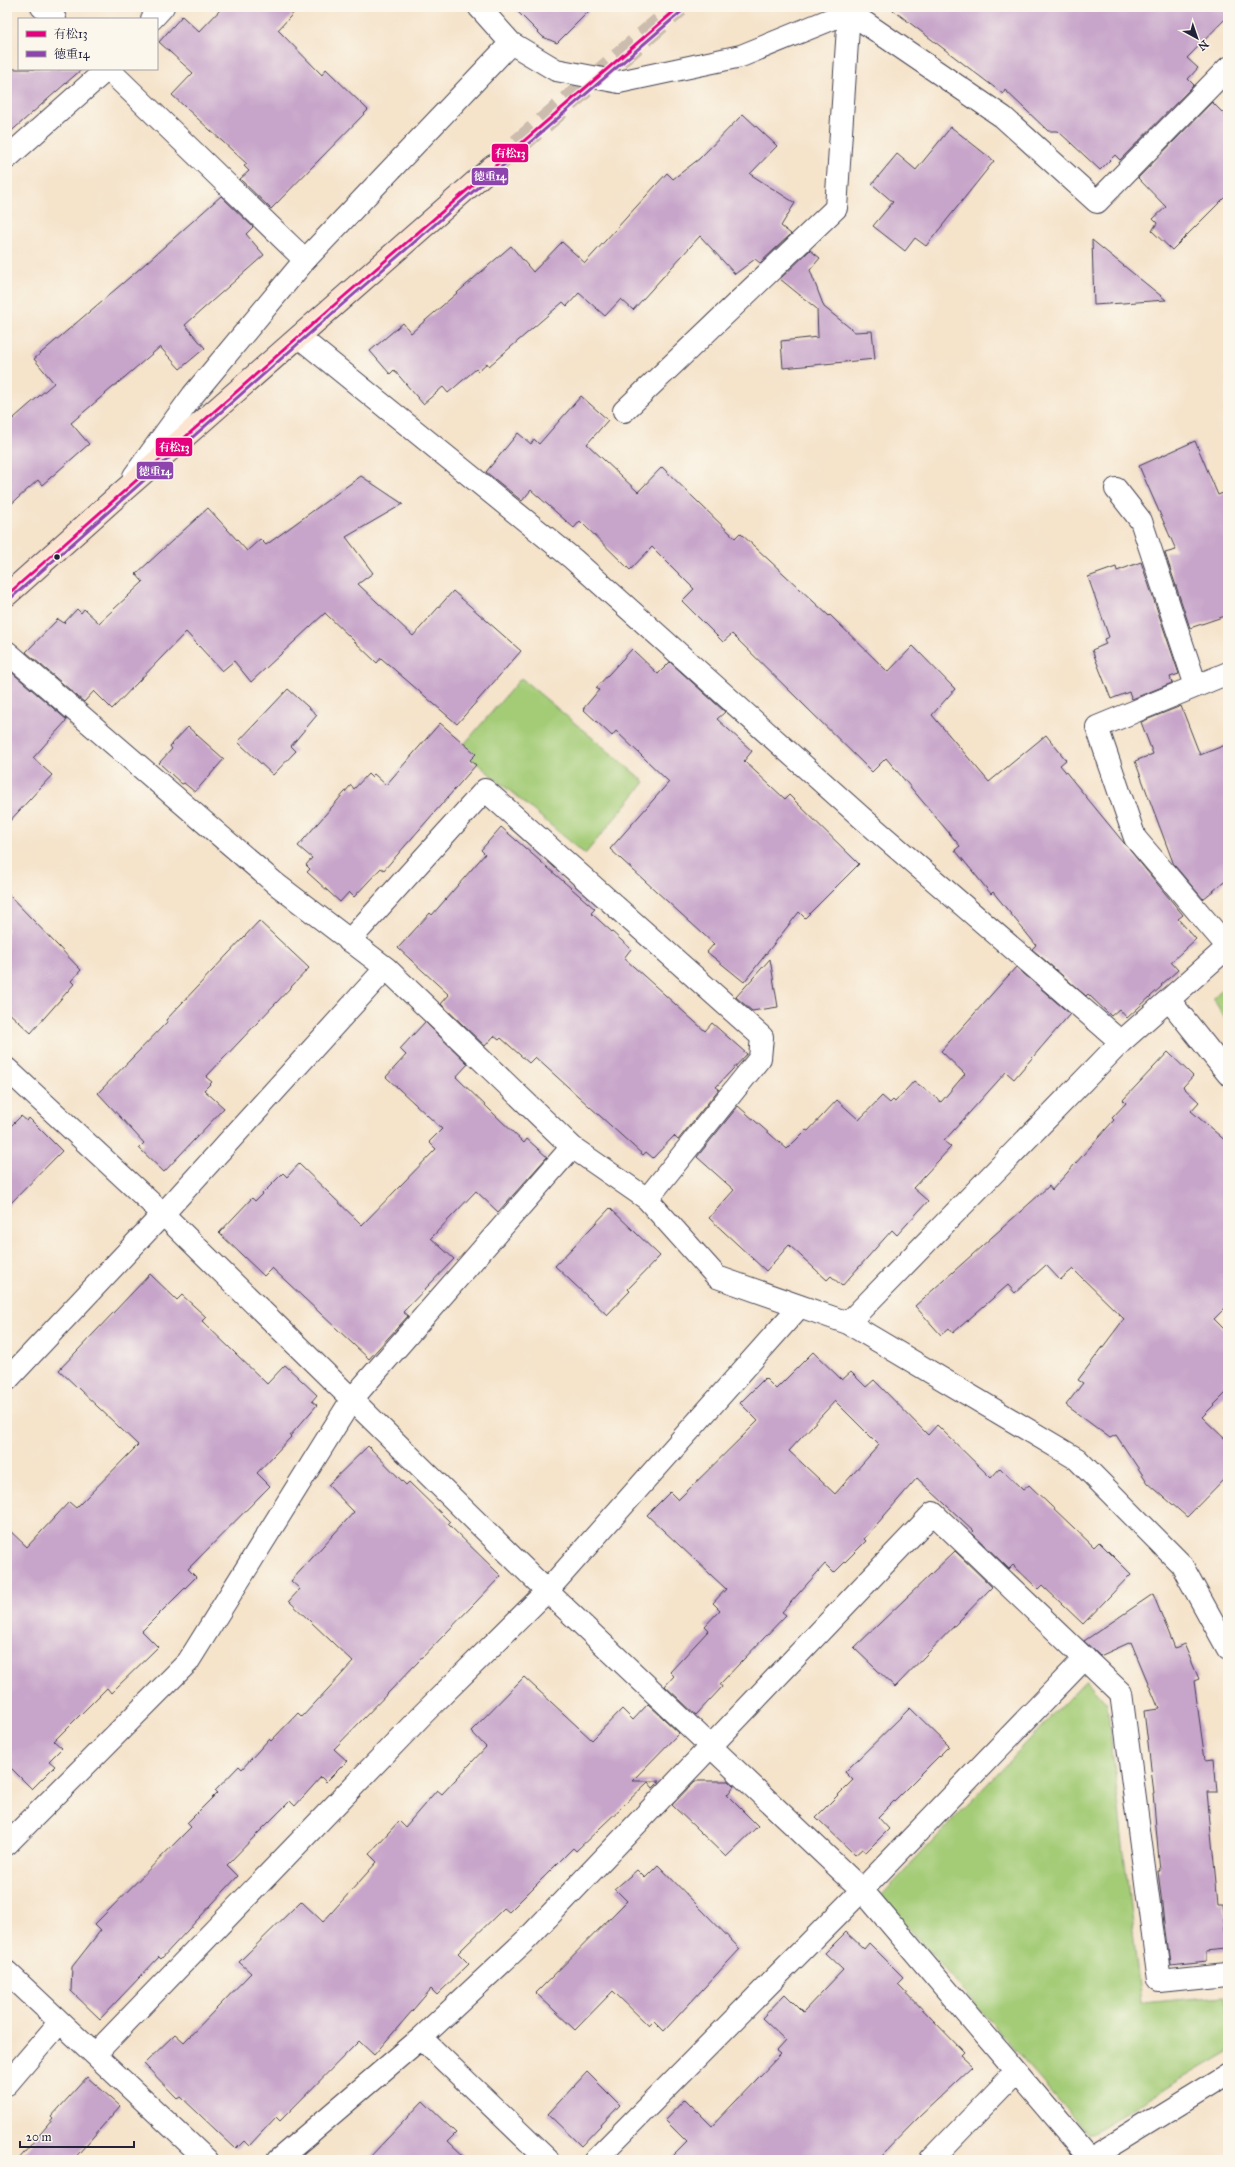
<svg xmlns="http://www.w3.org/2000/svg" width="1235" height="2167" font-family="'IM FELL Great Primer','Noto Serif JP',serif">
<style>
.green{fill:#a4cc77;stroke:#637759}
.building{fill:#c7a5ca;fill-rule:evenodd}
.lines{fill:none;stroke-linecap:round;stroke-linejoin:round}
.secondary-tunnel{stroke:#cbbcad;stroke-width:22;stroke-dasharray:22 11;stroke-linecap:butt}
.street-casing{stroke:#423f50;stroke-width:24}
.secondary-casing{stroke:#423f50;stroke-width:24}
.street{stroke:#fff;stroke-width:22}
.secondary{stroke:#fce5d0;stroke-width:22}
.bus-1-casing{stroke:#fbf7ec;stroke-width:6}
.bus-2-casing{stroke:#fbf7ec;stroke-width:6}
.bus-1{stroke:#e5007d;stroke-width:3}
.bus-2{stroke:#8e44ad;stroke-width:3}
.bus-dot{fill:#22223b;stroke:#fbf7ec;stroke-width:1.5}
.line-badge{stroke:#fbf7ec;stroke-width:1.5}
.badge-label{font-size:11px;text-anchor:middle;font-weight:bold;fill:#fff}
</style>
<rect width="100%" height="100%" fill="#fbf7ec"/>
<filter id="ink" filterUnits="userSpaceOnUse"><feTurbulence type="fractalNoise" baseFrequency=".025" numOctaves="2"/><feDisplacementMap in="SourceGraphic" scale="8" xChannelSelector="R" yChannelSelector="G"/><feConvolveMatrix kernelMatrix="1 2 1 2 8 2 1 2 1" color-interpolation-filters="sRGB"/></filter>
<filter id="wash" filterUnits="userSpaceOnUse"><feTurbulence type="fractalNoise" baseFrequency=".012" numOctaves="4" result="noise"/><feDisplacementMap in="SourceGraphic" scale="16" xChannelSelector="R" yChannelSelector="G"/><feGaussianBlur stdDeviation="0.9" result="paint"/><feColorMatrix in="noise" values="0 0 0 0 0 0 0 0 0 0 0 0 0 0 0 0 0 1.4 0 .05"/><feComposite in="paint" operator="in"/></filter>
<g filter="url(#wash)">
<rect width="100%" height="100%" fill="#f5e3ca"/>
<path class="green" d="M521,678L645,782L585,854L460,749Z
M1228,983V1024L1213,998Z
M1086,1680L1107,1704L1141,2003L1224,1996L1228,2018V2052L1088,2135L881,1896Z"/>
<g id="blocks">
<path class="building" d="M223,7H299L278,30L322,75L326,69L368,110L271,209L240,179L249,171L244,166L247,164L172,95L193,73L159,42L182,16L199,32Z
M513,7H593L557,43L543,37Z
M889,7H1228V16L1187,58L1198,68L1188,79L1194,85L1120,160L1115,155L1100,170L1058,131H1048L1005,90L1003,94Z
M7,69H82L7,135Z
M1212,102L1228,118V194L1172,250L1152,231L1157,223L1153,219L1166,207L1138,178Z
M743,114L777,146L750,174L795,203L781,226L791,234L760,263L755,259L735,274L700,236L633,310L621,299L605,316L579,293L567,306L563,302L489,366L487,363L478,371L476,369L448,393L443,387L423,404L394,370L390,374L370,351L403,323L411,333L511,246L533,272L562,242L585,263L667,173L673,179L699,159Z
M951,127L994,161L926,246L915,238L905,251L873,226L893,202L872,184L897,154L916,170Z
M221,196L253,227L246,234L264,255L185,325L205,348L180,369L160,347L71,423L89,444L42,485L38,480L7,508V424L54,383L34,359L137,271Z
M1092,240L1166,300L1094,305Z
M810,250L820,258L810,270L824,307L855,332L872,331L875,359L783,368L781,341L818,337L817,309L780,279Z
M581,396L608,420L587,444L638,492L662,467L735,538L740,533L829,616L830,615L888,672L913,646L955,689L932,715L989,782L1046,735L1066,760L1060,765L1183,915L1178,919L1196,939L1171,962L1178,970L1161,985L1162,986L1127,1018L1119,1009L1111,1016L1088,994L1086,996L1032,949L1036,945L993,892L991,894L955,850L960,846L886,758L872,772L732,634L723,642L682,601L694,589L652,547L630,570L580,521L574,528L531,490L522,501L486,472L518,433L531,444L534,439L539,444Z
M1195,441L1218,495L1228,491V615L1190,628L1165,553L1176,550L1139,466Z
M361,476L403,504L346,537L373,573L358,584L413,636L453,591L521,651L457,724L381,658L377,663L325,613L251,682L234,661L222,671L186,632L112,709L94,691L84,702L26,652L58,619L64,623L77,609L81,613L84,609L99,623L143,582L136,574L208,508L247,551L260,539L266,545Z
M1141,562L1179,674L1170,677L1172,683L1132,699L1129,692L1111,699L1092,650L1106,644L1104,639L1109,637L1088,577L1116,567L1117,571Z
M632,649L658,674L670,662L725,712L717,719L752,751L744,761L785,799L789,795L859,864L805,918L799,912L744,982L707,952L714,944L610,849L669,782L616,731L612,736L583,709L599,690L596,688Z
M9,670L67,720L33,758L52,775L7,824V673Z
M288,689L317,715L291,746L296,751L273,775L238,742Z
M1181,706L1200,755L1228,744V879L1203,899L1174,865L1135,761L1153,754L1141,722Z
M440,723L476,754L470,760L476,765L384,870L381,868L354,897L349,892L340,902L307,872L310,869L306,865L312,858L298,846L351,785L354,789L368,774L371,777L374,774L386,785Z
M188,727L224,759L195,792L184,783L182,784L159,763L172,749L170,746Z
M501,827L595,909L591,913L631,949L624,958L705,1031L712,1023L747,1054L716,1087L719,1089L678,1140L674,1136L653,1158L646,1152L643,1155L535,1057L529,1063L501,1038L499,1040L494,1036L485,1046L441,1004L449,995L398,948L430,913L432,915L485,854L481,850Z
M7,893L81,970L71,981L74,984L31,1033L7,1011Z
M259,921L309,968L206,1077L212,1082L204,1090L224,1108L164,1172L139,1148L144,1143L98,1093L167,1022L166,1020Z
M770,959L778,1007L752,1011L736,997Z
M1016,967L1070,1014L1014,1079L1006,1072L944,1141L951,1147L913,1188L928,1201L897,1235L892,1230L842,1286L831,1276L827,1280L789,1245L766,1271L709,1218L734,1190L697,1157L738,1106L787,1149L806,1130L808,1131L837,1100L859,1120L882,1096L890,1103L893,1100L895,1102L914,1081L941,1102L965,1074L941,1051Z
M425,1022L468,1064L456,1077L524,1143L527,1139L547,1157L498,1212L476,1191L431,1238L454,1259L403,1312L408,1316L369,1359L272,1268L264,1276L219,1233L252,1198L255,1201L283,1173L287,1177L299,1164L362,1225L436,1149L429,1142L442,1129L386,1077L406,1055L400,1049Z
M1168,1052L1193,1076L1183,1087L1199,1102L1191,1111L1228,1143V1305L1214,1319L1228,1333V1391L1202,1417L1228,1442V1475L1187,1517L1148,1483L1116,1435L1110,1438L1066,1405L1083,1383L1078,1380L1124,1319L1073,1269L1060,1280L1046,1265L1015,1293L1008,1285L953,1333L949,1328L941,1335L915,1306L1049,1186L1052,1190L1114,1120L1112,1118L1126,1103L1123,1100Z
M21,1116L27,1121L29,1118L62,1151L7,1207V1130Z
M610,1208L660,1256L628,1289L630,1291L607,1315L555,1266Z
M150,1274L177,1300L182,1295L206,1317L202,1321L267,1384L285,1365L317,1395L312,1401L317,1405L290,1436L291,1437L257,1473L270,1486L188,1569L196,1577L142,1631L158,1647L111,1693L107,1688L54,1741L62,1748L49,1761L55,1766L32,1789L7,1764V1528L27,1547L69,1502L76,1508L138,1445L59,1370Z
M813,1352L842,1380L851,1372L866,1387L874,1380L928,1435L937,1425L991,1478L1000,1468L1023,1490L1029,1485L1094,1547L1099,1542L1131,1574L1083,1624L1042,1585L1038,1589L1013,1565L1009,1569L972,1533L974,1531L917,1478L864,1539L866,1541L834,1573L825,1564L782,1612L786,1615L720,1684L722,1687L696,1715L665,1686L674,1676L670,1672L709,1630L705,1626L720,1610L713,1603L726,1589L647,1515L670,1492L678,1500L758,1421L740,1403L765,1378L776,1389ZM835,1401L879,1445L835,1494L789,1451Z
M368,1446L406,1485L409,1482L450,1522L448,1524L501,1576L334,1749L347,1761L326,1782L321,1777L295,1806L290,1801L259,1832L227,1865L238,1876L161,1959L159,1957L100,2019L71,1991L72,1967L101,1930L95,1924L191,1827L187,1823L217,1793L215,1791L239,1766L242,1769L269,1739L271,1741L298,1713L302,1717L353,1662L289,1601L300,1589L291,1581L354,1512L328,1485Z
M955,1551L992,1587L895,1687L854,1648Z
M1153,1594L1175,1648L1184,1644L1199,1679L1194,1681L1205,1760L1214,1759L1217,1792H1207L1218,1903H1223L1228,1947V1950L1207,1952V1961L1169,1965L1158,1871H1160L1153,1793H1154L1144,1711L1159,1709L1131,1642L1100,1656L1084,1641Z
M524,1677L592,1740L622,1709L633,1720L648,1704L679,1733L632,1781H660L653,1788L648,1782L576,1851L573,1848L509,1912L504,1908L458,1953L469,1964L437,1995L431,1989L374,2055L359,2041L280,2121L276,2117L249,2146L244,2141L236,2149L181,2097L178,2099L144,2064L175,2034L184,2042L251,1973L239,1962L301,1901L323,1922L377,1862L369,1854L399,1821L405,1827L437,1790L442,1794L486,1747L471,1731Z
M910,1708L949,1746L878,1817L889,1829L866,1852L862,1849L855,1855L816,1817L853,1780L845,1772Z
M695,1781H729L734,1786L727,1795L758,1826L726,1857L672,1805Z
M658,1865L740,1949L664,2031L654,2021L649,2026L613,1991L575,2030L536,1993L627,1901L615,1889L637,1870L645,1878Z
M846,1932L864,1949L869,1943L904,1978L898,1984L964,2052L961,2055L973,2066L919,2117L877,2160H669L687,2142L665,2120L685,2099L712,2126L781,2054L777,2051L786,2041L762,2018L785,1994L803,2012L843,1970L825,1953Z
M587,2072L620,2105L581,2146L548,2114Z
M87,2077L120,2106L73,2160H18L53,2119L51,2117Z
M423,2101L456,2133L448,2141L468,2160H367Z"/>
</g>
</g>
<g filter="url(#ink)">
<use href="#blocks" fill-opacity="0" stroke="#423f50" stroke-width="1"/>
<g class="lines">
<path class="secondary-tunnel" d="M493,166L679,7"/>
<g class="street-casing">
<path id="street" d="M42,7L55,19
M479,7L511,43L556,70L619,82L741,56L849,12L855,7
M152,19L163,7
M108,69L305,260
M7,158L107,69
M299,337L573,559L861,817L1121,1042
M624,411L836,208L849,12L1003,117L1097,202L1228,68
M134,476L193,395L305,260L511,43
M1116,489L1141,521L1196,686
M7,652L276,884L386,968L572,1147L647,1199L717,1277L848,1323L1077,1459L1181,1564L1228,1649
M349,941L485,790L762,1037L760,1058L647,1199
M1169,1000L1228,1074
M7,1069L163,1214L547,1591L862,1890L1091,2160
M848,1323L1121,1042L1228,947L1135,838L1097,727L1228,673
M7,1380L163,1214L386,968
M7,1844L188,1662L352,1399L572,1147
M7,1972L207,2160
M421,2038L548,2160
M95,2054L423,1714L547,1591L800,1306
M7,2084L60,2022
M1090,2159L1228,2074
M278,2160L421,2038L527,1939L933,1513L1121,1693L1159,1981L1228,1974
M595,2160L862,1890L1085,1658
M931,2160L1015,2073"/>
</g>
<g class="secondary-casing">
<path id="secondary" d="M7,595L122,492L493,166"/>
</g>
<use href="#street" class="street"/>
<use href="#secondary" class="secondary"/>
<g class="bus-1-casing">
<path id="bus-1" d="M7,595L341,299L679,7"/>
</g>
<g class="bus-2-casing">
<path id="bus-2" d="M10,599L344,303L682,11"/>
</g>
<use href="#bus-1" class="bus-1"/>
<use href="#bus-2" class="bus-2"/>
</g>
</g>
<circle class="bus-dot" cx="57" cy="557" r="3.5"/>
<g class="line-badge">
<rect x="491" y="143" width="38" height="20" rx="4" fill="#e5007d"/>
<rect x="471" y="167" width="38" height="19" rx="4" fill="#8e44ad"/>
<rect x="155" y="437" width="38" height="20" rx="4" fill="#e5007d"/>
<rect x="136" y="461" width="38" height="19" rx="4" fill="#8e44ad"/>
</g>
<g class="badge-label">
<text x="510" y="157">有松13</text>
<text x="490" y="180">徳重14</text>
<text x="174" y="451">有松13</text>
<text x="155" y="475">徳重14</text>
</g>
<rect width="1235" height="2167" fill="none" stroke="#fbf7ec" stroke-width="24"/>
<rect x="18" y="18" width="140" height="52" fill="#fbf7ec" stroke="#a4a2a5"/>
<rect x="26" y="31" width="20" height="6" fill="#e5007d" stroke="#a4a2a5"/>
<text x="54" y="38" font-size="12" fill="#22223b">有松13</text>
<rect x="26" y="51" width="20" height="6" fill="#8e44ad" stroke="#a4a2a5"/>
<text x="54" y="58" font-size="12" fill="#22223b">徳重14</text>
<g transform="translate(1197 38) rotate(140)" stroke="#fbf7ec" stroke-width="3" paint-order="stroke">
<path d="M0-3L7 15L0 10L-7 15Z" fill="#22223b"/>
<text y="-6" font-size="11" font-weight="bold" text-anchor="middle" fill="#22223b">N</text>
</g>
<path d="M20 2141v6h114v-6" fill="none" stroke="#22223b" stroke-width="2"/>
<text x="26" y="2141" font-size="12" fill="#22223b" stroke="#fbf7ec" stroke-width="3" paint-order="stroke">20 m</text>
</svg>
